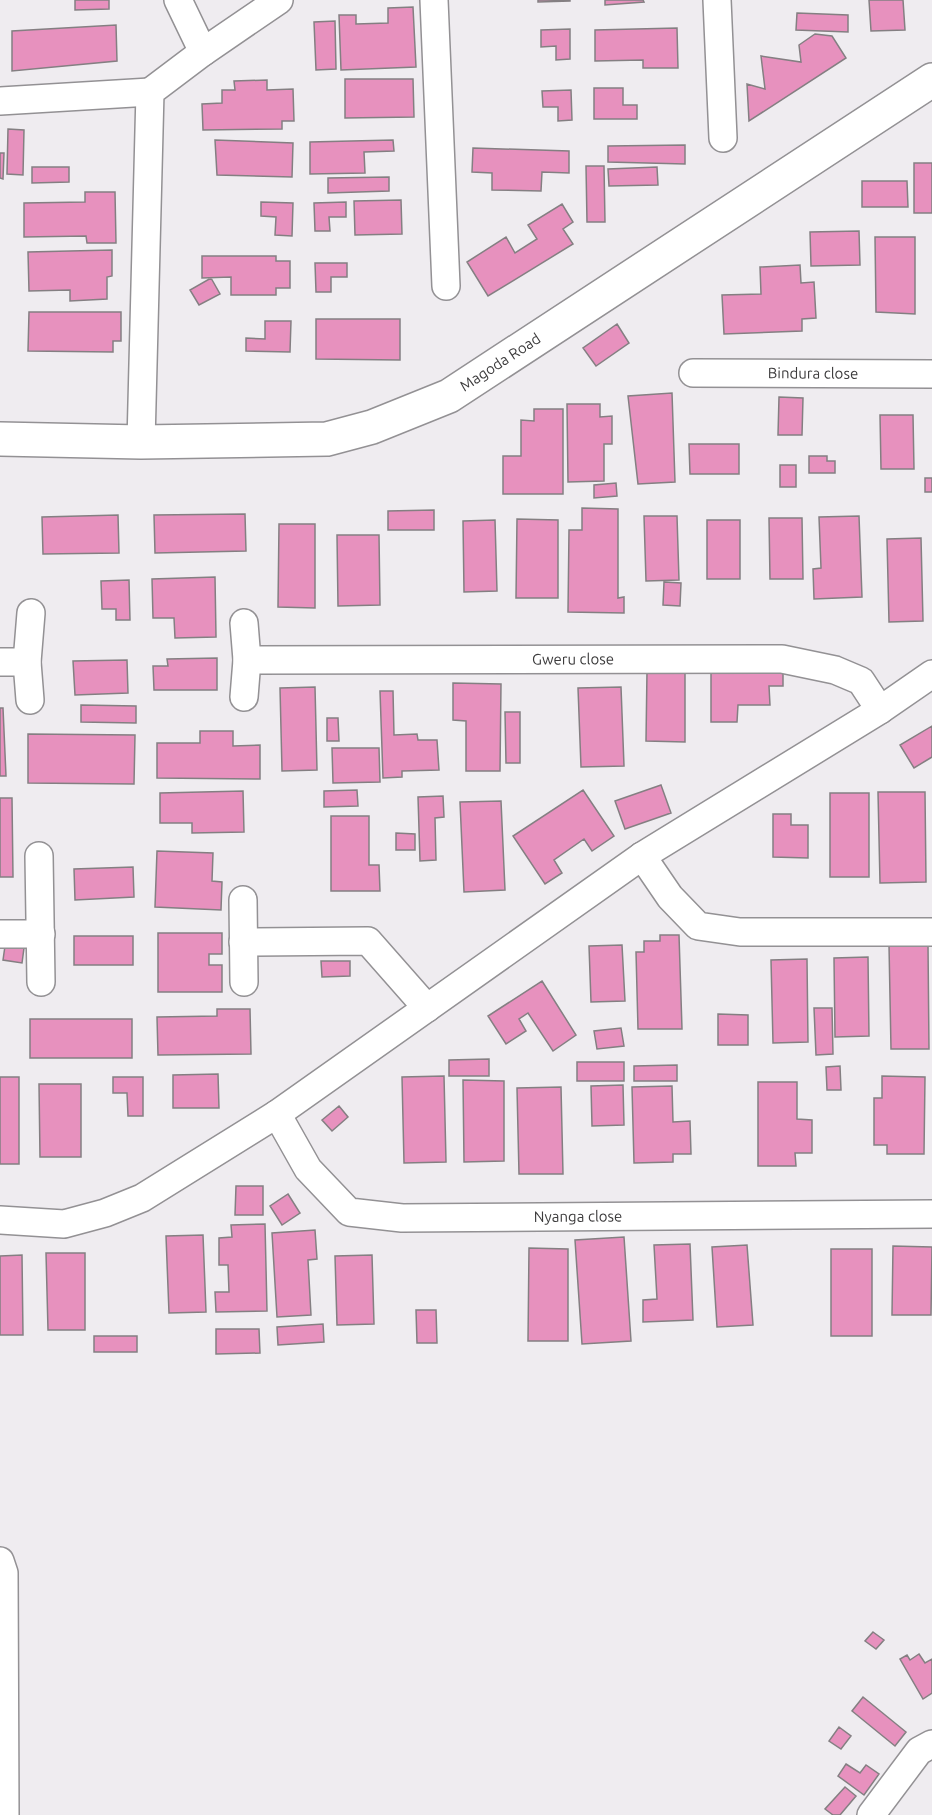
<svg xmlns="http://www.w3.org/2000/svg" width="932" height="1815" font-family="Ubuntu,sans-serif">
<style>
.building{fill:#e791be;stroke:#847f82;stroke-width:1.5}
.lines{fill:none;stroke-linecap:round;stroke-linejoin:round}
.minor-casing{stroke:#939194;stroke-width:30}
.tertiary-casing{stroke:#939194;stroke-width:36}
.minor{stroke:#fff;stroke-width:27}
.tertiary{stroke:#fff;stroke-width:33}
.labels{text-anchor:middle;stroke-width:6;stroke-linejoin:round;paint-order:stroke}
.street-label{font-size:15px;fill:#3c3b3c;stroke:#fff}
</style>
<rect width="100%" height="100%" fill="#efecf0"/>
<path class="building" d="M75,0H109V9L75,10Z
M538,0H570V1L538,2Z
M605,0H643L644,2L605,5Z
M869,0H903L905,30L871,31Z
M413,7L416,67L341,70L339,15H356V24L388,23V8Z
M797,13L848,15V32L796,30Z
M335,21L336,69L316,70L314,22Z
M116,25L117,61L12,71V31Z
M677,28L678,68H643V60L595,61V30Z
M570,29V59L556,60V46L541,47V30Z
M815,34L832,36L846,58L749,121L747,84L765,89L761,56L801,62L799,45Z
M345,79H413L414,117L345,118Z
M267,80V90L293,89L294,121H282V129L203,130L202,104L222,103V90H235L234,81Z
M594,88H623V105H637V119H594Z
M571,90L572,120L558,121V107H543L542,91Z
M8,129L24,130L23,175L7,174Z
M215,140L293,143L292,177L217,175Z
M393,140L394,151L364,152L365,173L310,174V142Z
M685,145V164L608,162V146Z
M473,148L569,151V173L542,172L541,191L492,190V173L472,172Z
M0,153H4L3,179L0,178Z
M914,163H932V213H914Z
M586,166H604L605,222H587Z
M32,167H69V182L32,183Z
M657,167L658,185L609,186L608,169Z
M389,177V191L328,193V178Z
M862,181H907L908,207H862Z
M85,192H115L116,243H87L86,236L24,237V203L85,202Z
M401,200L402,234L355,235L354,201Z
M261,202L293,203L292,236L275,235L276,217L261,216Z
M346,202V217H329L330,231H315L314,203Z
M562,204L573,222L563,229L573,244L488,296L467,262L506,237L515,253L537,239L528,225Z
M859,231L860,265L811,266L810,232Z
M875,237H915V314L876,312Z
M112,250V276L107,277V299L70,301V290L29,291L28,252Z
M202,256H276V261H290V288H276V295H231V277L202,278Z
M315,263H347V277H331V292H316Z
M800,265L801,283L814,282L816,318L802,319V331L724,334L722,295L761,294L760,267Z
M211,278L220,294L199,305L190,290Z
M29,312H121V341H113V352L28,351Z
M316,319H400V360L316,359Z
M265,321H291L290,352L246,351V338L265,339Z
M617,324L629,343L596,366L583,348Z
M672,393L675,482L638,484L628,396Z
M779,397L803,398L802,435H778Z
M567,404H600V417L612,416V444H604V481L568,482Z
M534,409H563V494H503V456H521V420L534,421Z
M880,415H913L914,469H881Z
M689,444H739V474H690Z
M809,456H827V461H835V473H809Z
M780,465H796V487H780Z
M925,478H932V492H925Z
M616,483L617,496L594,498V485Z
M582,508L618,509V598L624,597V613L568,612L569,530H582Z
M434,510V530H388V511Z
M245,514L246,551L155,553L154,515Z
M118,515L119,553L43,554L42,517Z
M644,516H677L679,580L646,581Z
M859,516L862,597L814,599L813,569L821,568L819,517Z
M769,518H802L803,579H770Z
M517,519L558,520V598H516Z
M495,520L497,591L464,592L463,521Z
M707,520H740V579H707Z
M279,524H315V608L278,607Z
M337,535H379L380,605L338,606Z
M921,538L923,621L889,622L887,539Z
M215,577L216,637L175,638L174,618H153L152,579Z
M129,580L130,620H116V609H102L101,581Z
M664,582L681,583L680,606L663,605Z
M217,658V690H154L153,666H168L167,659Z
M127,660L128,693L75,695L73,661Z
M711,667H783V686H769L770,705H738L737,722H711Z
M647,671L685,672V742L646,741Z
M453,683L501,684L500,771H466V721L453,720Z
M315,687L317,770L282,771L280,688Z
M621,687L624,766L581,767L578,688Z
M380,691H393L394,735L417,734L418,740H437L439,770L402,771V777L383,778Z
M81,705L136,706V723L81,722Z
M0,708H3L6,776H0Z
M505,712H520V763H506Z
M327,718H338L339,741H327Z
M932,726V757L914,768L900,745Z
M200,731H233V746L260,745V779L157,778V743H200Z
M28,734L135,735L134,784L28,783Z
M332,748H379L380,782L333,783Z
M661,785L671,813L625,829L615,801Z
M357,790L358,806L324,807V791Z
M583,790L614,836L592,851L584,839L554,860L562,873L545,884L513,836Z
M243,791L244,832L192,833V823H160V793Z
M878,792H925L926,882L880,883Z
M830,793H869V877H830Z
M443,796L444,817L435,818L436,860L420,861L418,797Z
M0,798H12L13,877H0Z
M501,801L505,890L464,892L460,802Z
M773,814H791V825H808V858L773,857Z
M331,816H369V865H379L380,891H331Z
M396,833L415,834V850H396Z
M157,851L213,853L212,881L222,882L221,910L155,907Z
M133,867L134,897L75,900L74,869Z
M158,933H222V954H209V965H222V992H158Z
M660,935H679L682,1029H638L636,952H644V941H660Z
M74,936H133V965H74Z
M622,945L625,1001L591,1002L589,946Z
M889,945H928L929,1049H891Z
M5,946L24,948L22,963L3,960Z
M868,957L869,1036L835,1037L834,958Z
M807,959L808,1042L773,1043L771,960Z
M321,961H350V976L322,977Z
M542,981L576,1035L553,1051L528,1013L519,1019L526,1031L506,1044L488,1016Z
M814,1008H832L833,1054L816,1055Z
M217,1009H250L251,1054L158,1055L157,1017L217,1016Z
M718,1014L748,1015V1045H718Z
M30,1019H132V1058H30Z
M621,1028L624,1046L597,1049L594,1031Z
M489,1059V1076H449V1060Z
M577,1062H624V1081H577Z
M677,1065V1081H634V1066Z
M840,1066L841,1090H827L826,1067Z
M218,1074L219,1108H173V1075Z
M444,1076L446,1162L404,1163L402,1077Z
M882,1076L925,1077L924,1154H887V1145H874V1098H882Z
M0,1077H19V1164H0Z
M113,1077H143V1116H128L127,1093H113Z
M463,1080L504,1081V1161L464,1162Z
M758,1082H797V1119L812,1120V1153H795L796,1166H758Z
M39,1084H81V1157H40Z
M623,1085L624,1125L592,1126L591,1086Z
M672,1086L673,1122L690,1121L691,1154H673V1162L634,1163L632,1087Z
M561,1087L563,1174H519L517,1088Z
M339,1106L348,1117L332,1131L322,1120Z
M236,1186H263V1215H235Z
M288,1194L300,1213L282,1225L270,1206Z
M265,1224L267,1311L216,1312L215,1292H229L228,1265H219V1238L232,1237L231,1225Z
M315,1230L317,1259L308,1260L311,1315L277,1317L272,1233Z
M203,1235L206,1312L169,1313L166,1236Z
M624,1237L631,1341L582,1344L575,1240Z
M690,1244L693,1320L643,1322V1300L657,1299L654,1245Z
M747,1245L753,1325L717,1327L712,1247Z
M893,1246L932,1247L931,1315H892Z
M529,1248L568,1249V1341H528Z
M831,1249H872V1336H831Z
M46,1253H85V1330H48Z
M22,1255L23,1335H0V1256Z
M372,1255L374,1324L337,1325L335,1256Z
M416,1310H436L437,1343H417Z
M323,1324L324,1342L278,1345L277,1327Z
M216,1329H259L260,1353L216,1354Z
M94,1336H137V1352H94Z
M873,1632L884,1640L876,1649L865,1641Z
M919,1654L925,1663L932,1659V1693L923,1699L900,1659L907,1655L910,1660Z
M863,1697L906,1732L895,1746L852,1711Z
M839,1727L851,1736L841,1749L829,1741Z
M846,1764L860,1773L866,1765L879,1774L864,1795L838,1776Z
M845,1787L856,1796L840,1815H833L825,1809Z"/>
<g class="lines">
<g class="minor-casing">
<g id="minor">
<path d="M178,0L203,52"/>
<path d="M434,0L446,286"/>
<path d="M717,0L723,138"/>
<path d="M0,101L150,92"/>
<path id="s1" d="M693,373L932,374"/>
<path d="M141,442L150,92L203,52L279,0"/>
<path id="s2" d="M247,660L782,659L835,670L861,681L880,710"/>
<path d="M0,662H27"/>
<path d="M244,697L247,660L244,623"/>
<path d="M30,700L27,662L31,613"/>
<path d="M39,856L41,982"/>
<path d="M642,856L670,897L698,926L740,932H932"/>
<path d="M243,900L244,982"/>
<path d="M0,934H41"/>
<path d="M243,942L368,941L427,1008"/>
<path id="s3" d="M277,1114L308,1169L349,1212L402,1218L932,1214"/>
<path d="M0,1220L64,1224L105,1213L142,1198L277,1114L642,856L880,710L932,674"/>
<path d="M0,1561L4,1573L5,1815"/>
<path d="M871,1815L919,1751L932,1744"/>
</g>
</g>
<g class="tertiary-casing">
<g id="tertiary">
<path id="s4" d="M0,439L141,442L327,439L372,427L449,396L932,80"/>
</g>
</g>
<use href="#minor" class="minor"/>
<use href="#tertiary" class="tertiary"/>
</g>
<g class="labels">
<g class="street-label">
<text dy="5" stroke="none"><textPath href="#s4" startOffset="518">Magoda Road</textPath></text>
<text dy="5" stroke="none"><textPath href="#s1" startOffset="120">Bindura close</textPath></text>
<text dy="5" stroke="none"><textPath href="#s2" startOffset="326">Gweru close</textPath></text>
<text dy="5" stroke="none"><textPath href="#s3" startOffset="352">Nyanga close</textPath></text>
</g>
</g>
</svg>
